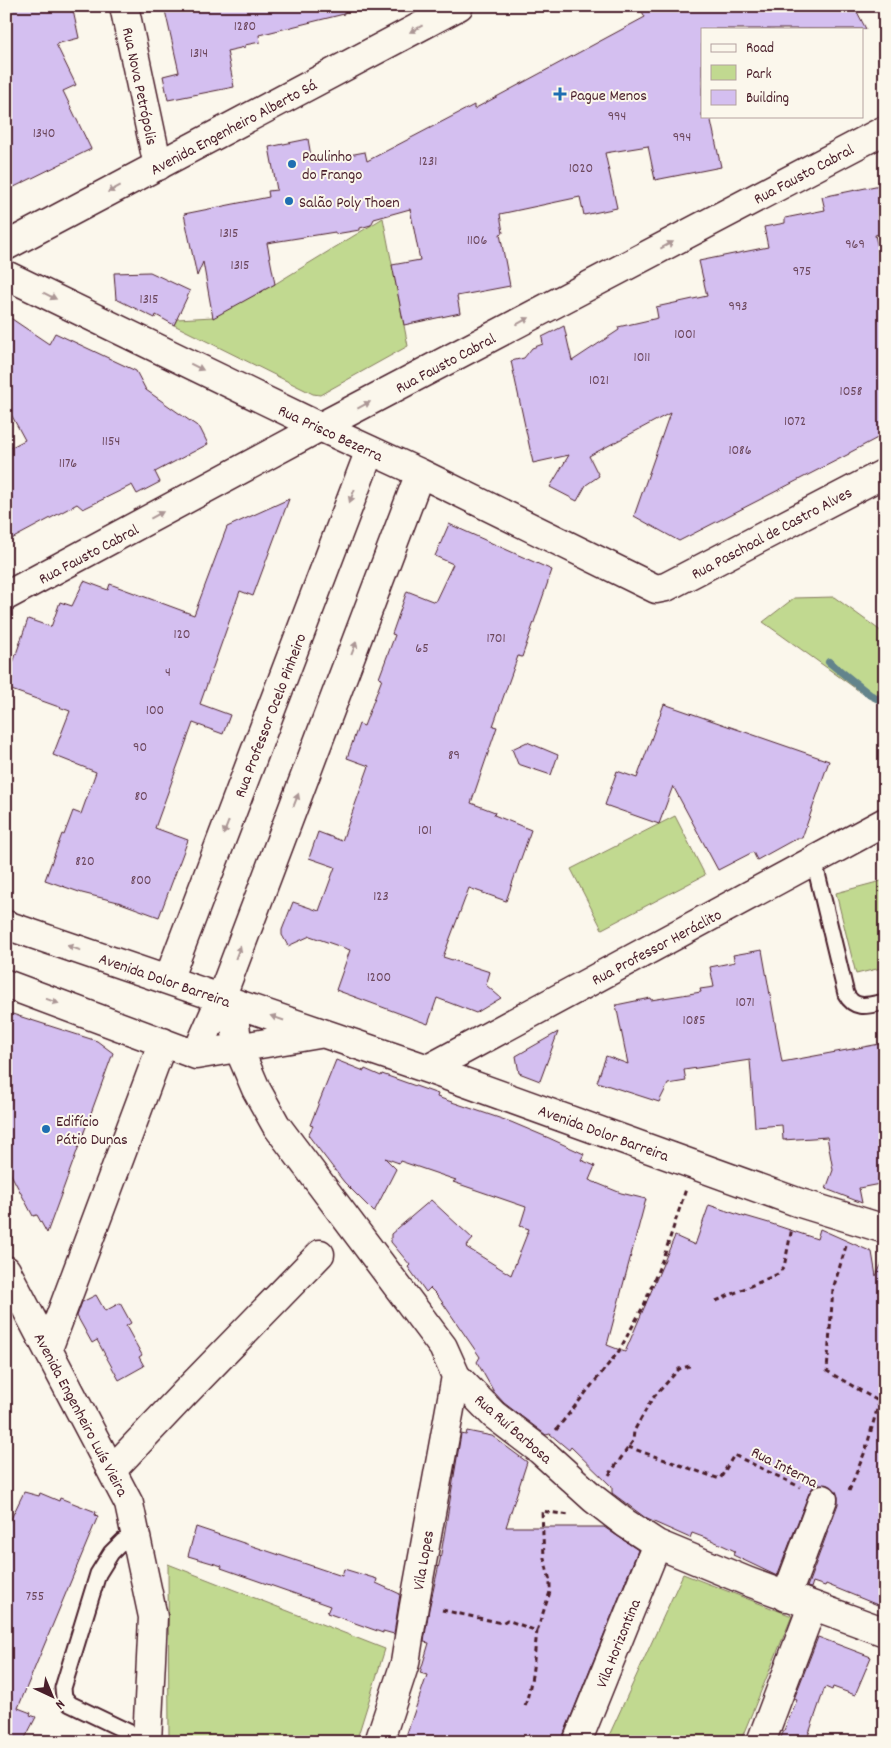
<svg xmlns="http://www.w3.org/2000/svg" width="891" height="1748" font-family="Dekko,sans-serif">
<style>
.green{fill:#c1d990;stroke:#867c5e}
.lines{fill:none;stroke-linecap:round;stroke-linejoin:round}
.stream{stroke:#64848c;stroke-width:8}
.building{fill:#d4bff0;stroke:#4a1f2b}
.lane-casing{stroke:#4a1f2b;stroke-width:19}
.street-casing{stroke:#4a1f2b;stroke-width:31}
.primary-casing{stroke:#4a1f2b;stroke-width:31}
.path{stroke:#4a1f2b;stroke-width:3;stroke-dasharray:5 4;stroke-linecap:butt}
.lane{stroke:#fbf7ec;stroke-width:15}
.street{stroke:#fbf7ec;stroke-width:28}
.primary{stroke:#fbf7ec;stroke-width:28}
.oneway{fill:#ab9695}
.poi-dot{fill:#1f6fb2;stroke:#fbf7ec;stroke-width:2}
.labels{text-anchor:middle;stroke-width:4;stroke-linejoin:round;paint-order:stroke}
.number-label{font-size:14px;fill:#6c475c}
.street-label{font-size:16px;fill:#4a1f2b;stroke:#fbf7ec}
.poi-label{font-size:16px;fill:#4a1f2b;stroke:#fbf7ec;text-anchor:start}
</style>
<rect width="100%" height="100%" fill="#fbf7ec"/>
<filter id="ink" filterUnits="userSpaceOnUse"><feTurbulence type="fractalNoise" baseFrequency=".02" numOctaves="2"/><feDisplacementMap in="SourceGraphic" scale="10" xChannelSelector="R" yChannelSelector="G"/><feConvolveMatrix kernelMatrix="1 2 1 2 8 2 1 2 1" color-interpolation-filters="sRGB"/></filter>
<g filter="url(#ink)">
<path class="green" d="M383,218L408,346L320,395L313,394L174,325L177,319L213,317L275,284Z
M834,597L885,634V706L869,698L763,622L794,598Z
M675,816L705,875L602,929L571,869Z
M885,880V967L856,974L836,893Z
M168,1564L385,1649L356,1742H169Z
M683,1574L792,1616L740,1742H606Z"/>
<g class="lines">
<path class="stream" d="M829,662L870,695L885,702"/>
</g>
<path class="building" d="M6,6H72L79,38L56,44L76,85L63,91L91,149L6,191Z
M164,6H343L344,14L259,35L260,42L245,45V47L227,51L234,87L168,100L163,76L179,72Z
M639,6H854L866,29H702V116H710L721,167L655,180L648,146L605,153L617,208L584,215L580,197L500,214L503,233L500,234L510,286L457,296L460,313L404,325L392,265L420,260L410,209L374,219L371,225L360,228V230L335,234V232L267,243L275,284L213,318L203,262L197,276L184,214L269,197L268,191L277,190L269,147L308,139L312,162L365,152L367,161L474,105V109L645,17Z
M885,184V233L875,235L885,280V434L849,453V454L679,541L634,516L670,413L589,456L599,476L586,485L577,501L550,487L569,455L533,463L511,361L524,358L532,348L543,344L542,337L564,326L572,361L619,330L618,327L658,318L656,307L707,296L699,261L768,247L764,227L785,223V218L825,210L822,197Z
M150,272L190,291L174,325L156,315L155,318L116,299L114,273Z
M6,315L49,344L55,333L136,371L146,390L200,428L208,444L155,472L160,482L137,494L132,485L83,509L77,504L6,542V450L25,440L6,405Z
M289,499L253,596L240,591L200,704L230,715L223,734L193,723L155,828L188,840L159,917L118,902L82,893L45,880L62,834L64,835L73,811L81,814L96,772L53,755L70,711L6,688V660L13,663L28,619L51,627L60,602L72,606L84,581L108,590L110,584L194,615L227,527Z
M449,524L552,570L522,657L518,656L493,726L497,727L471,803L495,812L494,815L531,830L506,901L469,888L443,957L490,972L486,985L501,998L476,1013L437,998L428,1024L336,990L350,950L310,936L288,946L282,935V930L293,902L319,911L335,867L309,858L318,832L342,841L369,766L347,758L359,724L364,726L382,679L379,678L395,635L392,634L407,591L435,602L453,564L435,556Z
M664,704L829,761L802,838H797L757,860L753,852L718,870L673,786L659,824L605,805L617,771L637,778Z
M527,742L558,755L551,775L518,764L512,749Z
M762,950L782,1062L885,1043V1183L859,1188L862,1203L826,1189L833,1170L827,1137L783,1140L782,1125L755,1127L750,1060L684,1070L686,1081L668,1084L659,1102L597,1082L606,1056L628,1064L616,1005L650,998L651,1000L701,992L700,989L714,987L710,967L735,962L733,955Z
M6,1012L97,1041L113,1053L47,1233L37,1215L33,1216L6,1165Z
M558,1032L540,1081L519,1073L516,1056Z
M336,1060L364,1071L365,1069L381,1076L382,1074L438,1094L437,1097L511,1122L549,1138L584,1154L581,1160L595,1166L589,1180L621,1193L646,1199L607,1345L625,1352L675,1236L695,1245L709,1205L745,1217V1216L769,1223L817,1239L820,1229L872,1252L876,1276L885,1257V1608L826,1584L825,1586L813,1582L811,1588L807,1587L838,1504V1497L835,1490L829,1485L820,1484L813,1487L809,1493L777,1576L733,1555L735,1551L711,1540L692,1533L690,1538L647,1519L612,1493V1487L571,1447L569,1450L550,1434L546,1435L504,1403L494,1392L477,1362L480,1357L438,1296L430,1288L426,1292L408,1267L410,1265L391,1242V1234L431,1200L473,1239L466,1247L511,1275L529,1229L520,1226L526,1207L453,1182L456,1180L400,1161L399,1163L385,1158L396,1169L374,1212L344,1182L308,1135L313,1126L310,1125Z
M96,1295L105,1311L120,1303L131,1323L126,1326L142,1355L139,1357L144,1366L119,1380L97,1340L92,1343L77,1316L82,1302Z
M467,1431L492,1436L527,1462L506,1527H604L638,1550L563,1736L562,1742H404L427,1675L420,1673L429,1643L424,1642L429,1609L440,1560L461,1434L466,1435Z
M24,1492L39,1496L40,1493L59,1501L60,1498L96,1512L95,1515L98,1516L18,1708L31,1713L30,1715L36,1717L23,1742H6V1529Z
M196,1527L342,1576L344,1569L377,1579L376,1583L400,1594L394,1634L383,1631V1633L327,1613L330,1606L221,1568L222,1566L188,1556Z
M818,1637L871,1657L855,1695L833,1687L832,1690L825,1687L806,1742H779L797,1700L794,1699Z"/>
<g class="lines">
<g class="lane-casing">
<path id="lane" d="M814,861L846,994C855,1011 869,1005 885,1002
M136,1538L123,1541L111,1553L98,1574L63,1688L64,1697L70,1704L147,1741"/>
</g>
<g class="street-casing">
<path id="street" d="M124,6L158,166
M6,275L320,427L420,473L656,589L666,587L885,473
M6,596L320,427L885,130
M6,925L428,1069L797,1202L885,1229
M168,980L370,450
M6,984L196,1055L319,1034
M232,1002L238,1047L256,1089L276,1125L443,1347L456,1376L494,1415L540,1450L594,1499L625,1523L657,1544L749,1582L885,1632
M196,1055L221,998L420,473
M428,1069L885,822
M48,1349L163,1042
M112,1470L184,1394L320,1254
M786,1597L823,1499
M379,1742L405,1663L414,1606L456,1376
M577,1742L657,1544
M761,1742L812,1607"/>
</g>
<g class="primary-casing">
<path id="primary" d="M6,246L459,6
M6,1270L129,1504L153,1617L147,1742"/>
</g>
<path class="path" d="M846,1246L833,1289L827,1371L885,1405
M716,1301L778,1274L784,1267L792,1228
M556,1430L619,1351L644,1305L665,1253L686,1189
M628,1447L720,1479L734,1455L800,1487
M609,1475L633,1441L634,1431L652,1399L679,1369L693,1365
M849,1491L866,1449L879,1402
M442,1610L502,1623L507,1620L537,1631L550,1592V1581L544,1558L542,1511L569,1515
M525,1706C533,1680 534,1658 537,1631"/>
<use href="#lane" class="lane"/>
<use href="#street" class="street"/>
<use href="#primary" class="primary"/>
</g>
<defs><path id="oneway-solid" d="M-6-.8H1V-3.2L6.5 0L1 3.2V.8H-6Z" transform="scale(1.25)"/></defs>
<g class="oneway">
<use href="#oneway-solid" transform="translate(416 29) rotate(152)"/>
<use href="#oneway-solid" transform="translate(114 189) rotate(152)"/>
<use href="#oneway-solid" transform="translate(667 245) rotate(-28)"/>
<use href="#oneway-solid" transform="translate(50 296) rotate(26)"/>
<use href="#oneway-solid" transform="translate(523 321) rotate(-28)"/>
<use href="#oneway-solid" transform="translate(197 367) rotate(26)"/>
<use href="#oneway-solid" transform="translate(364 405) rotate(-28)"/>
<use href="#oneway-solid" transform="translate(352 496) rotate(111)"/>
<use href="#oneway-solid" transform="translate(157 515) rotate(-28)"/>
<use href="#oneway-solid" transform="translate(354 648) rotate(-69)"/>
<use href="#oneway-solid" transform="translate(296 800) rotate(-69)"/>
<use href="#oneway-solid" transform="translate(226 828) rotate(111)"/>
<use href="#oneway-solid" transform="translate(74 948) rotate(-161)"/>
<use href="#oneway-solid" transform="translate(238 952) rotate(-69)"/>
<use href="#oneway-solid" transform="translate(52 1001) rotate(20)"/>
<use href="#oneway-solid" transform="translate(277 1018) rotate(-161)"/>
</g>
</g>
<g class="poi-dot">
<path d="M557.5 86.5h5v5h5v5h-5v5h-5v-5h-5v-5h5z"/>
<circle cx="292" cy="164" r="5"/>
<circle cx="289" cy="201" r="5"/>
<circle cx="46" cy="1129" r="5"/>
</g>
<g class="labels">
<g class="number-label">
<text x="245" y="30">1280</text>
<text x="199" y="57">1314</text>
<text x="617" y="120">994</text>
<text x="44" y="137">1340</text>
<text x="682" y="141">994</text>
<text x="428" y="165">1231</text>
<text x="581" y="172">1020</text>
<text x="229" y="237">1315</text>
<text x="477" y="244">1106</text>
<text x="855" y="248">969</text>
<text x="240" y="269">1315</text>
<text x="802" y="275">975</text>
<text x="149" y="303">1315</text>
<text x="738" y="310">993</text>
<text x="685" y="338">1001</text>
<text x="642" y="361">1011</text>
<text x="599" y="384">1021</text>
<text x="851" y="395">1058</text>
<text x="795" y="425">1072</text>
<text x="111" y="445">1154</text>
<text x="740" y="454">1086</text>
<text x="68" y="467">1176</text>
<text x="182" y="638">120</text>
<text x="496" y="642">1701</text>
<text x="422" y="652">65</text>
<text x="168" y="676">4</text>
<text x="155" y="714">100</text>
<text x="140" y="751">90</text>
<text x="454" y="759">89</text>
<text x="141" y="800">80</text>
<text x="425" y="834">101</text>
<text x="85" y="865">820</text>
<text x="141" y="884">800</text>
<text x="381" y="900">123</text>
<text x="379" y="981">1200</text>
<text x="745" y="1006">1071</text>
<text x="694" y="1024">1085</text>
<text x="35" y="1600">755</text>
</g>
<g class="street-label">
<text transform="translate(141 86) rotate(78)" y="6">Rua Nova Petrópolis</text>
<text transform="translate(233 126) rotate(-28)" y="6">Avenida Engenheiro Alberto Sá</text>
<text transform="translate(803 173) rotate(-28)" y="6">Rua Fausto Cabral</text>
<text transform="translate(445 362) rotate(-28)" y="6">Rua Fausto Cabral</text>
<text transform="translate(331 432) rotate(25)" y="6">Rua Prisco Bezerra</text>
<text transform="translate(771 532) rotate(-28)" y="6">Rua Paschoal de Castro Alves</text>
<text transform="translate(88 553) rotate(-28)" y="6">Rua Fausto Cabral</text>
<text transform="translate(269 715) rotate(-69)" y="6">Rua Professor Ocelo Pinheiro</text>
<text transform="translate(656 946) rotate(-28)" y="6">Rua Professor Heráclito</text>
<text transform="translate(165 979) rotate(19)" y="6">Avenida Dolor Barreira</text>
<text transform="translate(604 1132) rotate(20)" y="6">Avenida Dolor Barreira</text>
<text transform="translate(82 1414) rotate(62)" y="6">Avenida Engenheiro Luís Vieira</text>
<text transform="translate(514 1428) rotate(41)" y="6">Rua Ruí Barbosa</text>
<text transform="translate(785 1466) rotate(27)" y="6">Rua Interna</text>
<text transform="translate(422 1560) rotate(-80)" y="6">Vila Lopes</text>
<text transform="translate(617 1643) rotate(-68)" y="6">Vila Horizontina</text>
</g>
<g class="poi-label">
<text x="570" y="100">Pague Menos</text>
<text x="302" y="161">Paulinho<tspan x="302" dy="18">do Frango</tspan></text>
<text x="299" y="207">Salão Poly Thoen</text>
<text x="56" y="1126">Edifício<tspan x="56" dy="18">Pátio Dunas</tspan></text>
</g>
</g>
<rect width="891" height="1748" fill="none" stroke="#fbf7ec" stroke-width="25"/>
<rect x="12" y="12" width="866" height="1723" fill="none" stroke="#4a1f2b" stroke-width="2" filter="url(#ink)"/>
<rect x="701" y="28" width="162" height="90" fill="#fbf7ec" stroke="#b4a19f"/>
<rect x="711" y="44" width="25" height="8" fill="#fbf7ec" stroke="#b4a19f"/>
<text x="746" y="52" font-size="15" fill="#4a1f2b">Road</text>
<rect x="711" y="65" width="25" height="15" fill="#c1d990" stroke="#b4a19f"/>
<text x="746" y="78" font-size="15" fill="#4a1f2b">Park</text>
<rect x="711" y="90" width="25" height="15" fill="#d4bff0" stroke="#b4a19f"/>
<text x="746" y="102" font-size="15" fill="#4a1f2b">Building</text>
<g transform="translate(52 1696) rotate(136)" stroke="#fbf7ec" stroke-width="4" paint-order="stroke">
<path d="M0-4L9 19L0 12L-9 19Z" fill="#4a1f2b"/>
<text y="-8" font-size="14" font-weight="bold" text-anchor="middle" fill="#4a1f2b">N</text>
</g>
</svg>
